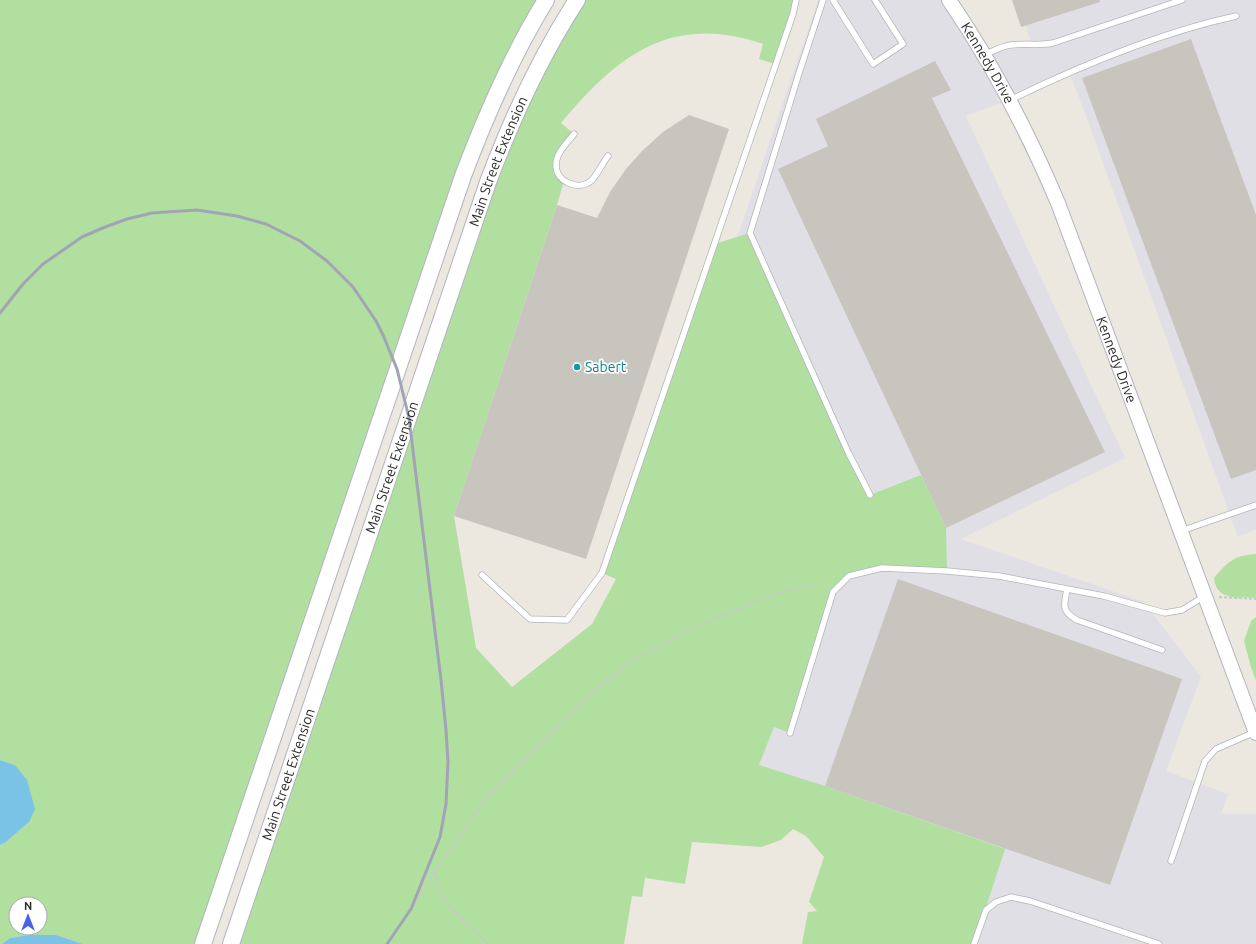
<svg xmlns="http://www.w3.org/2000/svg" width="1256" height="944" font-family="Ubuntu,sans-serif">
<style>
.industrial{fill:#e1dfe6}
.green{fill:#b1dfa0;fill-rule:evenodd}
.water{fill:#7ac3e7}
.building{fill:#c8c4be}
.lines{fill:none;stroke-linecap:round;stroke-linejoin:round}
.service-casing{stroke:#b2b4be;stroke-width:7}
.tertiary-casing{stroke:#b2b4be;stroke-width:16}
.secondary-casing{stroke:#b2b4be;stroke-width:18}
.path{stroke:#c8c8c8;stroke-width:2;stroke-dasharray:3 2;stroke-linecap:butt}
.service{stroke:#fff;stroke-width:5.5}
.tertiary{stroke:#fff;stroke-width:14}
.secondary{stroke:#fff;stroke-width:16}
.rail{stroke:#a2a4b5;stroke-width:3}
.culture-dot{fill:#0f9aa8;stroke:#fff;stroke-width:1.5}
.labels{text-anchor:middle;stroke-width:3.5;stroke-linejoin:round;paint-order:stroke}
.street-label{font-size:14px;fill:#2c2c2c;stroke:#fff}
.culture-label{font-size:14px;fill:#0d838f;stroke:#fff;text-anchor:start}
</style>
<rect width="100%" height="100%" fill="#ece8df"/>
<path class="industrial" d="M818,0H949L984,55L1032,45L1017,0H1256V529L1238,537L1082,105L1069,72L1009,100L966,116L1125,458L961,539L1144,602L1201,677L1166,771L1228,794L1221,814H1256V944H971L759,765L774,727L737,238Z"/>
<path class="green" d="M0,0H546L498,90L203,944H83L56,935H29L10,938L2,944H0V845L6,842L29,822L15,765L0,760ZM16,904H40V928H16Z
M577,0H796L776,64L759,59L763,44C671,13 618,55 561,123L574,134L562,149L556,166L564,181L557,205L454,516L476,648L512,687L592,624L616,579L602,573L714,244L750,233L870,495L921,475L946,528L947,571L882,568L849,576L833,592L790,733L774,727L759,765L825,786L1005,849L974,944H802L808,912L817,911L809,902L824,857L806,836L793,829L781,840L761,847L692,842L685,884L645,878L642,897L632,896L624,944H231L488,182Z
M1256,554V598C1239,597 1216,601 1214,578C1227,562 1235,555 1256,554Z
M1256,617V681L1251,667L1244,641L1251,621Z"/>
<path class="water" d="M0,760L15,765L27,780L35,809L29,822L6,842L0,845Z
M29,935H56L83,944H2L10,938Z"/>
<path class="building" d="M1012,0H1100V2L1021,27Z
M1191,39L1256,215V470L1231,479L1082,78Z
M935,61L951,90L932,98L1105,452L946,528L778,169L828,146L816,119Z
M689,115L729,129L586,559L454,516L557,205L597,218L610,192L626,169L642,151L663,132Z
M898,579L1182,679L1110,885L825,786Z"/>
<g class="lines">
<g class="service-casing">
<path id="service" d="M823,0L799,73L750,233L848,452L870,495
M833,0L873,64L903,44L875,0
M984,55C993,51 1002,46 1011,45C1025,43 1039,46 1053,43L1182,0
M1010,100C1082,65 1158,33 1236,16
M574,134C567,143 556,153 556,165C556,182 578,191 591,181C596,177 603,162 608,156
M1181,531L1256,505
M482,575L530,619L567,620L602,573L793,14L796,0
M1067,589C1064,605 1061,611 1077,620L1162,650
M790,733L833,592L849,576L882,568L947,571L999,576L1104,596L1165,613L1182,610L1205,596
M1171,861L1205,761L1216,749L1255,732
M974,944L986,910L996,902L1011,897L1030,901L1159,944"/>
</g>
<g class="tertiary-casing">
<g id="tertiary">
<path id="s1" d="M949,0C992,63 1028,132 1058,203L1256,733"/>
</g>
</g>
<g class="secondary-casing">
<g id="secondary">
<path d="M203,944L463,176C486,115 512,55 546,0"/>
<path id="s2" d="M231,944L488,182C512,118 540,57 577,0"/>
</g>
</g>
<path class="path" d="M1219,597L1256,599
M435,872L438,889L452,909L488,944
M411,909L444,857L487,797L535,749L601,685L636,659L682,633L773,594L815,585"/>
<use href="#service" class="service"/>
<use href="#tertiary" class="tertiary"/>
<use href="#secondary" class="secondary"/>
<path class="rail" d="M0,313L23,284L43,264L82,237L105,227L127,219L152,213L197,210L237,216L266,224L300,241L327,261L353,287L376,321L383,335L397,369L409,418L441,680L446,730L448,762L446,804L440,837L411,909L387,944"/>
</g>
<circle class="culture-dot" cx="577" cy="367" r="4"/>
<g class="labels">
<g class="street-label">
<text dy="5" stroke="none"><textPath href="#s1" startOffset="74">Kennedy Drive</textPath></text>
<text dy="5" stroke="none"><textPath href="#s2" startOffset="827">Main Street Extension</textPath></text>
<text dy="5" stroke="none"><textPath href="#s1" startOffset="398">Kennedy Drive</textPath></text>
<text dy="5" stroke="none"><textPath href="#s2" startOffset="503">Main Street Extension</textPath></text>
<text dy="5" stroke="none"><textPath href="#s2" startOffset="179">Main Street Extension</textPath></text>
</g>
<g class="culture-label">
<text x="585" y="372">Sabert</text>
</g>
</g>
<g transform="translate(28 916)"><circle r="19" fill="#ffffff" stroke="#ababab"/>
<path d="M0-3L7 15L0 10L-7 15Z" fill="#4b5fee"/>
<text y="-6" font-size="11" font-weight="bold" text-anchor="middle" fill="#2c2c2c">N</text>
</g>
</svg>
